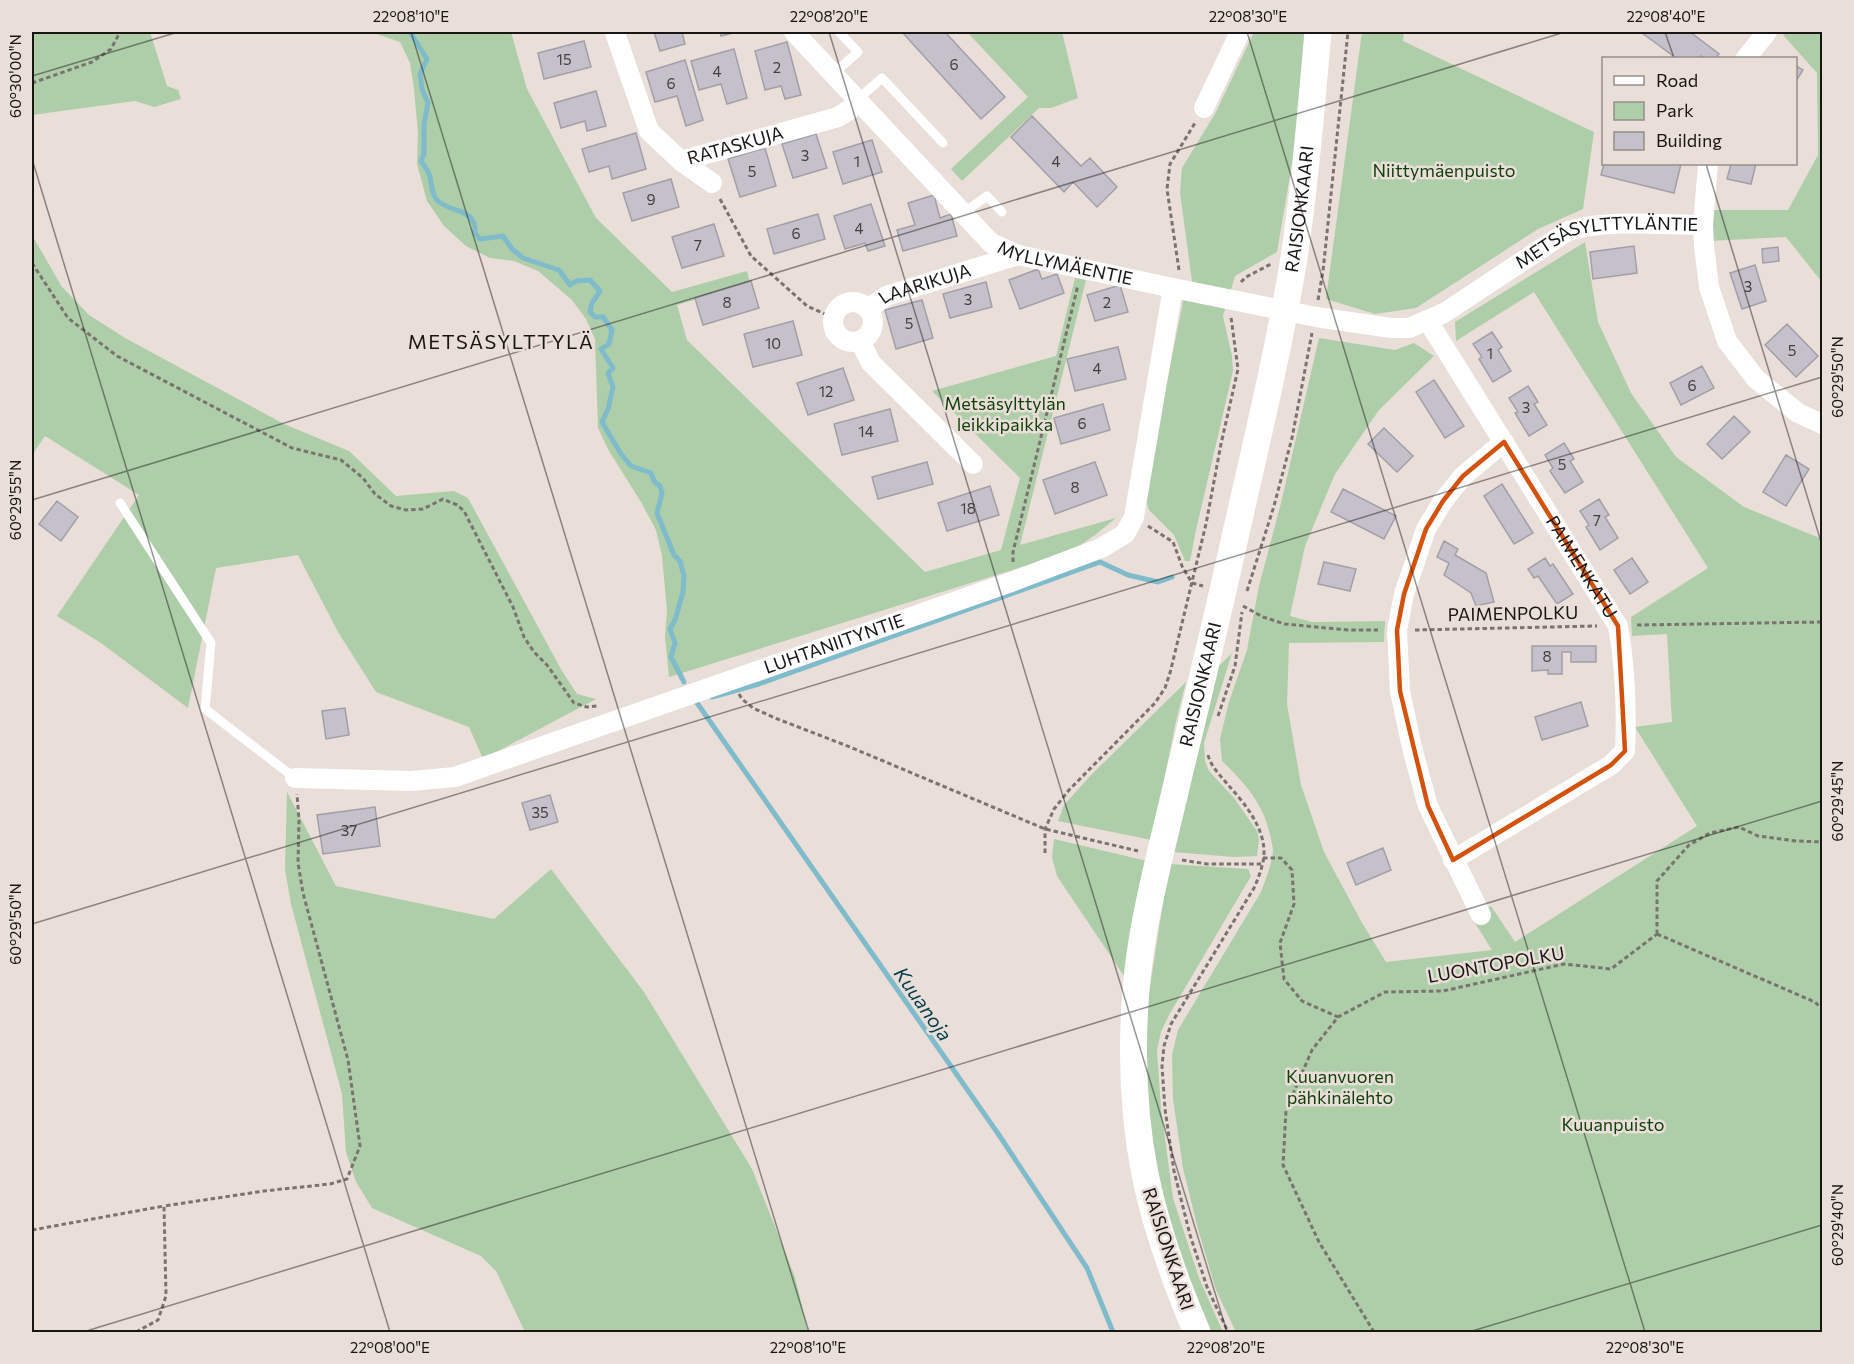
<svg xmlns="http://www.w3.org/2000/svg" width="1854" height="1364" font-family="Commissioner,sans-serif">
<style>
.green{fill:#adcea8}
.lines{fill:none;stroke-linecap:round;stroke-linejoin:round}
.stream{stroke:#7fbbcb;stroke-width:5}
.building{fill:#c4c1cb;stroke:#a29fa9;stroke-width:1.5}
.path{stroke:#7a736f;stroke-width:3;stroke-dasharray:4.5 3;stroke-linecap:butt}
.service{stroke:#fff;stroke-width:9}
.minor{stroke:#fff;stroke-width:20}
.secondary{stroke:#fff;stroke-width:27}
.marked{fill:none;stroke:#d3520d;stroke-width:4.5;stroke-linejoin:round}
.ticks{fill:none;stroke:#181513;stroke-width:1.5;stroke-opacity:0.45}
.labels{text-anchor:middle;stroke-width:5;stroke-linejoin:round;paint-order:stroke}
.number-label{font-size:15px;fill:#434041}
.street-label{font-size:18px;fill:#181513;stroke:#e9ded8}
.park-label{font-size:18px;fill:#0f3f09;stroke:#e9ded8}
.neighbourhood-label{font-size:20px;letter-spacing:1.5px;fill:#181513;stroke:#e9ded8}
.water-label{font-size:20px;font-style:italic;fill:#043d4a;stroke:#e9ded8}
.neatline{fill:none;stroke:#181513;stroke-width:2}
.ticks-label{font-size:15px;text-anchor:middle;fill:#181513}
</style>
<rect width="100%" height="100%" fill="#e9ded8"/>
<path class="green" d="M32,32H150L167,86L178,90L181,99L154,107L135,101L32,115Z
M371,32H511L527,89L596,218L672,292L747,271L750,283L677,305L687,340L925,572L1001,550L1020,478L932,391L1056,356L1075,278L1086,280L1020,545L1116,518L1095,535L1070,552L669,677L665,637L667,610L662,556L656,530L641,502L609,451L598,428L595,339L586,319L572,300L538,271L514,261L490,258L466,246L444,226L427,201L417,164L418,133L414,89L410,63L400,42Z
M967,32H1062L1078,98L1051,108H1039L962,181L951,169L1028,97Z
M1254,32H1305L1295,146L1277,252L1235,276L1223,316L1232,356L1233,371L1196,530L1190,561H1185L1174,535L1149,510L1144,496L1185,292L1192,281L1180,193L1182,168L1216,112Z
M1362,32H1404L1403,41L1594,132L1583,209L1538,229L1416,308L1375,314L1326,299Z
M1790,32H1822V282L1786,237L1710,241L1708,210H1788L1818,155L1817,73L1783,35Z
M32,235L62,287L89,315L125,338L284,424L349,451L396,496L454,491L468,498L562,671L577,694L596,699L483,759L469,727L376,692L338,632L298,555L216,568L188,708L101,643L57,616L139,495L45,436L32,455Z
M1585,242L1598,322L1631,393L1676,457L1744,507L1822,539V1332H1236L1216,1290L1198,1229L1183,1168L1173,1099L1172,1055L1178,1030L1261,892C1266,879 1271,866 1273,852C1273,846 1271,840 1270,834C1263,803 1244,782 1222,761L1220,739L1229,702L1247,650L1259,586L1281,503L1319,338L1395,350L1414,343L1434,356L1379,410L1335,474L1305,546L1290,616L1312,622L1385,621L1384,642L1289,643L1287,704L1301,785L1324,852L1361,921L1386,962L1492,950L1472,918L1491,906L1515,942L1697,826L1635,727L1672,722L1667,634L1632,636L1631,617L1708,568L1534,292L1456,341L1455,322Z
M1232,653L1204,743L1205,761L1209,771L1234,798L1257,831L1259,839L1257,856L1234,857L1173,852L1218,667Z
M1186,682L1176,721L1152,840L1058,821L1064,805L1091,775Z
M287,792L336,886L494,919L551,869L644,992L752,1169L795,1277L808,1332H525L496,1271L481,1256L372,1208L356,1182L346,1152L342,1094L291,904L285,869Z
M1054,839L1147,861L1124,976L1057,876L1052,857Z
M1169,864L1248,869L1251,876L1169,1015L1161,1032L1157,1050L1161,1109L1173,1198L1199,1278L1223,1332H1208L1164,1207L1147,1112L1145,1019Z"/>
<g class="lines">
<path class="stream" d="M410,32L427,59L420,74L422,89L428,103L424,124V154L421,161C424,165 427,169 429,174C432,182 431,195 438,201C451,213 477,208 475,233L480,239L503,236L512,249L523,258L559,270L570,285L576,281L590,280L600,291L592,303L590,312L595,317H603L612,330L609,344L601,349L613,368L608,373L613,387L608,409L602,422L621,454L631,466L651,473L654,481L660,486L662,493L657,513L674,555L680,561L684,576L683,592L675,620L670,629L675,643L671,657L684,682
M712,697L759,684L1100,562L1128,575L1158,582L1172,577
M695,700L999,1135L1087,1268L1113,1332"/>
</g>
<path class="building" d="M654,32H682L685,44L660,51Z
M720,32H737L721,36Z
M902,32H945L1005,97L981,119Z
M1643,32H1690L1719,54L1716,58H1705L1701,56L1699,58H1676L1642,33Z
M584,41L591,67L544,79L538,53Z
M787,42L801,95L785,99L781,86L765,90L755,51Z
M734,49L747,98L727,104L721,84L699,90L691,61Z
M685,60L703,120L686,126L677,96L655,102L646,72Z
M1796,66L1803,70L1796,81Z
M596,91L606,126L587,131L585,121L561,128L554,103Z
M1032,116L1081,166L1090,158L1117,187L1097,207L1073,182L1064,192L1011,137Z
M636,133L646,169L612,179L609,166L589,172L582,149Z
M816,134L827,168L793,178L782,144Z
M872,140L882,172L843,184L833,152Z
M765,148L776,186L740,197L728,159Z
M1604,164H1681L1674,193L1601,175Z
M1731,164H1756L1751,184L1727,179Z
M671,179L679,207L632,221L623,193Z
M934,195L940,218L951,214L957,236L903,251L897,230L915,225L908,203Z
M871,204L885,246L868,251L865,243L845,249L834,216Z
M818,214L825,239L774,254L767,229Z
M714,224L724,256L682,268L672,237Z
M1634,246L1637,273L1593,279L1590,252Z
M1778,247L1779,261L1763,263L1762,249Z
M1755,265L1766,301L1742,309L1730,273Z
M1038,269L1042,279L1057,274L1064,293L1020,309L1009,280Z
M751,281L759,308L703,325L695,298Z
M986,282L992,307L950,318L943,294Z
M1120,285L1128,312L1095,321L1087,295Z
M922,300L933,338L896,349L885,310Z
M793,321L802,355L753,367L744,334Z
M1787,324L1818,356L1796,377L1765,345Z
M1492,332L1502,347L1498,350L1511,371L1493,382L1479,359L1482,357L1473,344Z
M1118,347L1126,379L1075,391L1067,359Z
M1702,366L1714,388L1681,405L1670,383Z
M843,368L854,400L808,415L797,383Z
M1434,380L1464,426L1445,438L1416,392Z
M1528,386L1538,402L1534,404L1547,425L1529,436L1515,413L1518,412L1509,398Z
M1103,404L1110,430L1061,444L1054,418Z
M890,409L898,441L842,455L834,424Z
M1734,416L1750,432L1722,459L1707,444Z
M1384,428L1413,456L1397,472L1368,444Z
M1564,443L1574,459L1570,461L1583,482L1565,493L1550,471L1553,468L1545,455Z
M1786,455L1809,469L1786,506L1763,492Z
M927,462L933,484L878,499L872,477Z
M1095,462L1107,495L1055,514L1043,480Z
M1502,484L1533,533L1514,544L1484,496Z
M990,486L999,515L947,531L938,503Z
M1343,489L1396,516L1384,539L1331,512Z
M1599,499L1609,515L1605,517L1618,538L1600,550L1586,527L1589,525L1580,511Z
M57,501L78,517L61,541L39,524Z
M1444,541L1458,549L1455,555L1486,573L1494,602L1476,606L1471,593L1444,575L1449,563L1437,557Z
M1545,558L1550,566L1553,564L1573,594L1557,604L1538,576L1534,578L1528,569Z
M1632,558L1648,582L1630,594L1614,570Z
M1324,562L1356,569L1350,591L1318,584Z
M1532,646H1596V662H1571V652H1562V674H1548V670L1532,671Z
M1581,702L1588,726L1542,740L1535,717Z
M345,708L349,735L326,739L322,711Z
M550,795L558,822L530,830L522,803Z
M375,807L380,846L323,854L317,815Z
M1383,848L1391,870L1356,885L1347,863Z"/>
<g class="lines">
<path class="path" d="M32,83L92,62L111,49L120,32
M720,199L751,256L807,306L834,318
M32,263L68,318L117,356L292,448L341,460L363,478L375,494L391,506L406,510L423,509L443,499L457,505L464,511L513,607L524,637L534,652L547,665L574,703L587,707L597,706
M1179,270L1167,189L1170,164L1195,123
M1241,282L1246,277L1271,264
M1318,300L1323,271L1348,32
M1148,526L1173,542L1182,566L1192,583L1203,586
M1013,562V552L1078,285
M1247,591L1274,506L1292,438L1312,333
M1243,606L1263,617L1285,624L1348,630H1378
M1637,625L1822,622
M1415,630L1597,626
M739,694L742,699L753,708L775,718L850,747L1045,829L1138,851
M1218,716L1235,666L1242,612
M1208,755C1211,767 1221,776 1229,786C1248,807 1271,836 1262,866C1260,874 1257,881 1254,888L1171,1024L1164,1046L1162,1066L1165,1109L1174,1171L1190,1235L1207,1287L1228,1332
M1045,853V829L1054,809L1069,790L1155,703L1165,688L1170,673L1206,524L1221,444L1238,369L1231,317
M1263,858H1281L1292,870L1294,904L1280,943L1284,979L1302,1001L1338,1017
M1182,860L1207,864H1263
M1657,934V881L1689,845L1710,833L1739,827L1758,836L1796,841L1822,842
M1657,934L1815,1002L1822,1009
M32,1230L164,1206
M136,1332L158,1320L166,1296L164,1206L264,1191L330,1184L347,1179L360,1146L348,1060L303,893L298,863L299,820L297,794
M1374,1332L1319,1242L1283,1165L1286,1110L1312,1050L1338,1017L1385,992L1443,991L1564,964L1611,969L1657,934"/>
<path class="service" d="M833,74L858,52L839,32
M857,100L882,78L943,143
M963,213L987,196L1002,212
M120,503L211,643L205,709L295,778"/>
<g class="minor">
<path id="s1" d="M794,32L991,243L1018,255L1173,288L1316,317L1391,328H1409L1444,313L1568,231C1608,219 1660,225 1703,225"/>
<path id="s2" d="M615,33L649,131L681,161L838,117L860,103"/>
<path d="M1746,58L1767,32"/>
<path d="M1204,108L1240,32"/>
<path d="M681,161L712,183"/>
<path d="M1708,164L1703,225L1704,246L1709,287L1727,341L1756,379L1798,413L1822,424"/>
<circle cx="853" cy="322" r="20"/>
<path id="s3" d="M868,309L886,296L1018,255"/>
<path id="s4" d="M1428,321L1618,626C1625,664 1627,712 1625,751L1611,765L1453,860"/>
<path d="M860,341L871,363L973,464"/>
<path id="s5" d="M295,778L411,781L455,777L1014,581L1101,548L1125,534L1134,517L1173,288"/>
<path d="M1481,915L1428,806L1412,748L1400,691L1397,630L1404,594L1426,529L1443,501L1463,476L1504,442"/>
</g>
<path class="secondary" id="s6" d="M1197,1332C1175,1281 1156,1229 1145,1174C1130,1099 1130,1010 1143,935C1151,887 1164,839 1175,792C1193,716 1212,640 1229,564C1251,464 1276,365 1293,264C1305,187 1311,109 1318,32"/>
</g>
<path class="marked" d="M1504,442L1618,626L1625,751L1611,765L1453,860L1428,806L1400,691L1397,630L1404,594L1426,529L1443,501L1463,476Z"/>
<path class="ticks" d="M411,32L809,1332M829,32L1227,1332M1247,32L1645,1332M1665,32L1674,58M32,76L178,32M32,159L390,1332M1706,164L1822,545M32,500L1565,32M32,924L1822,377M83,1332L1822,801M1469,1332L1822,1225"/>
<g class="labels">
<g class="number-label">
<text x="564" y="65">15</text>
<text x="954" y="70">6</text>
<text x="777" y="73">2</text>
<text x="717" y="77">4</text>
<text x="671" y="89">6</text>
<text x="805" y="161">3</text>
<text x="857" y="167">1</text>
<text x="1056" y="167">4</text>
<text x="752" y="177">5</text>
<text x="651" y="205">9</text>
<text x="859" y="234">4</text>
<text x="796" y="239">6</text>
<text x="698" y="251">7</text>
<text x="1748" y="292">3</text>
<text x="968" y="305">3</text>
<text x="727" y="308">8</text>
<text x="1107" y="308">2</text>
<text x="909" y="329">5</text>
<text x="773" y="349">10</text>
<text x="1792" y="356">5</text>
<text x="1490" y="359">1</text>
<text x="1097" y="374">4</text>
<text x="1692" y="391">6</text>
<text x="826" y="397">12</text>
<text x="1526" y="413">3</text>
<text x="1082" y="429">6</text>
<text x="866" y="437">14</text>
<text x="1562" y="470">5</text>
<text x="1075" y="493">8</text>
<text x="968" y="514">18</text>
<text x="1597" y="526">7</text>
<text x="1547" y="662">8</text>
<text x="540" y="818">35</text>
<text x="349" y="836">37</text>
</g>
<g class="street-label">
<text dy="6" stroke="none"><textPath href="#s2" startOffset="204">RATASKUJA</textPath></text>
<text dy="6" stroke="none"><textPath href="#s6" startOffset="1150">RAISIONKAARI</textPath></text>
<text dy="6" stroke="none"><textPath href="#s1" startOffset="938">METSÄSYLTTYLÄNTIE</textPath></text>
<text dy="6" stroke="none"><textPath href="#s1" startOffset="366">MYLLYMÄENTIE</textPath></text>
<text dy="6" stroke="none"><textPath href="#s3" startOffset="63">LAARIKUJA</textPath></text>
<text dy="6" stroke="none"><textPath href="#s4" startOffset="290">PAIMENKATU</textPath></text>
<text transform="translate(1513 614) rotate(-1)" y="6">PAIMENPOLKU</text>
<text dy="6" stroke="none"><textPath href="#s5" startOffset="562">LUHTANIITYNTIE</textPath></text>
<text dy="6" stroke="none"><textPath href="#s6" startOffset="664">RAISIONKAARI</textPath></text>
<text transform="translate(1496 965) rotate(-10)" y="6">LUONTOPOLKU</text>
<text transform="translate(1168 1249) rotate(72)" y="6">RAISIONKAARI</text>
</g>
<g class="park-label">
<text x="1444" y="177">Niittymäenpuisto</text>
<text x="1005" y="410">Metsäsylttylän<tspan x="1005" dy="21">leikkipaikka</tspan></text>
<text x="1340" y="1083">Kuuanvuoren<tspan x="1340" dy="21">pähkinälehto</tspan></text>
<text x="1613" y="1131">Kuuanpuisto</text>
</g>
<g class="neighbourhood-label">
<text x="501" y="349">METSÄSYLTTYLÄ</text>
</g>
<g class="water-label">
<text transform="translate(923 1004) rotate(55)" y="7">Kuuanoja</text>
</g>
</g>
<rect width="1854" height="1364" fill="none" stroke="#e9ded8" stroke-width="66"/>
<rect x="1602" y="57" width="195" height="108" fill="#e9ded8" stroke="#958e89" stroke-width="1.5"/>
<rect x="1614" y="76" width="30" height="9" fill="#ffffff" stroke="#958e89" stroke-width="1.5"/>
<text x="1656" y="87" font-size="18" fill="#181513">Road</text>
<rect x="1614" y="102" width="30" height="18" fill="#adcea8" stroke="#958e89" stroke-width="1.5"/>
<text x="1656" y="117" font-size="18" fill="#181513">Park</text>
<rect x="1614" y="132" width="30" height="18" fill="#c4c1cb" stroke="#958e89" stroke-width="1.5"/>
<text x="1656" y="147" font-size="18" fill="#181513">Building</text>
<rect x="33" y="33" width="1788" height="1298" class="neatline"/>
<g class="ticks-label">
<text x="411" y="22">22°08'10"E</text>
<text x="829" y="22">22°08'20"E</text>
<text x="1248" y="22">22°08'30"E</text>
<text x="1666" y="22">22°08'40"E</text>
<text transform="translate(16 76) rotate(-90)" y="5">60°30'00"N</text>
<text transform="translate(1838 377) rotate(-90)" y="5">60°29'50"N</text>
<text transform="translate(16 500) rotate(-90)" y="5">60°29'55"N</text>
<text transform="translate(1838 801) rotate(-90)" y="5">60°29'45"N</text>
<text transform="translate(16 924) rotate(-90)" y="5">60°29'50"N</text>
<text transform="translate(1838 1225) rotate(-90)" y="5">60°29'40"N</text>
<text x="390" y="1353">22°08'00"E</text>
<text x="808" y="1353">22°08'10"E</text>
<text x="1226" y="1353">22°08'20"E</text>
<text x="1645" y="1353">22°08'30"E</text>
</g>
</svg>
